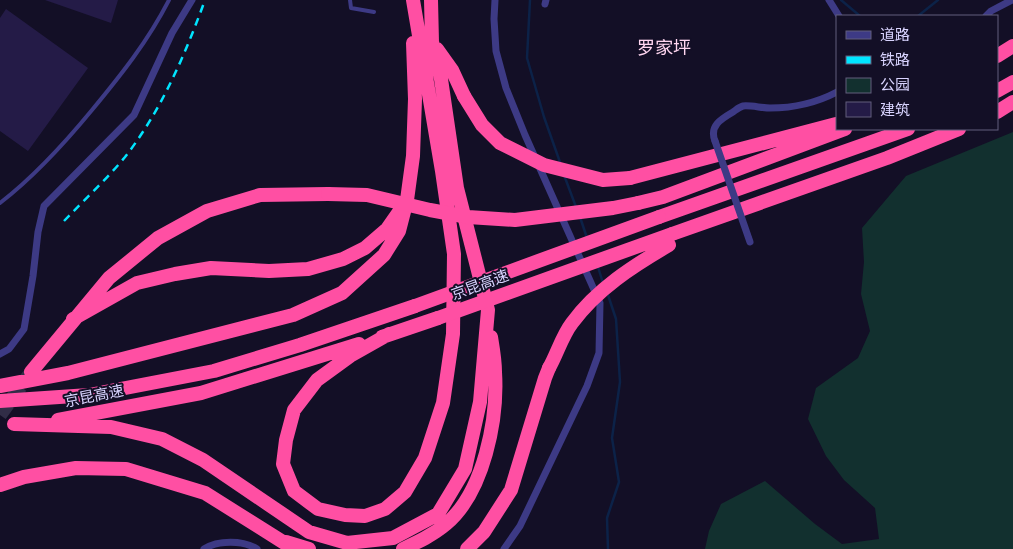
<svg xmlns="http://www.w3.org/2000/svg" width="1013" height="549" font-family="'Archivo Narrow','Noto Sans SC',sans-serif">
<style>
.green{fill:#12302f}
.lines{fill:none;stroke-linecap:round;stroke-linejoin:round}
.stream{stroke:#0c2248;stroke-width:2.5}
.building{fill:#241b47}
.highway-tunnel{stroke:#312d47;stroke-width:14;stroke-dasharray:14 7;stroke-linecap:butt}
.lane{stroke:#3d3a85;stroke-width:4}
.street{stroke:#3d3a85;stroke-width:7}
.highway{stroke:#ff4fa3;stroke-width:14}
.rail{stroke:#00e5ff;stroke-width:2.5;stroke-dasharray:8 6;stroke-linecap:butt}
.street-bridge{stroke:#3d3a85;stroke-width:7}
.highway-bridge{stroke:#ff4fa3;stroke-width:14}
.labels{text-anchor:middle;stroke-width:4;stroke-linejoin:round;paint-order:stroke}
.street-label{font-size:15px;fill:#d9d4ff;stroke:#130f26}
.quarter-label{font-size:18px;fill:#ffd6f0;stroke:#130f26}
</style>
<rect width="100%" height="100%" fill="#130f26"/>
<path class="green" d="M1013,132V549H705L709,531L721,504L765,481L815,524L842,544L879,539L875,508L844,480L826,456L808,419L816,388L858,358L870,331L861,294L864,262L862,228L906,176Z"/>
<g class="lines">
<path class="stream" d="M530,0L527,58L544,117L561,165
M841,0L860,16
M918,16L938,0
M564,175L576,207
M580,217L587,238
M598,267L603,283
M607,292L616,319L620,382L612,438L619,482L607,518L608,549"/>
</g>
<path class="building" d="M45,0H118L111,23Z
M6,9L88,68L28,151L0,131V18Z"/>
<g class="lines">
<path class="highway-tunnel" d="M0,415L29,375"/>
<path class="lane" d="M350,0L351,8L374,12
M0,203C35,176 64,144 92,110C121,75 148,41 169,0"/>
<path class="street" d="M495,0L494,19L496,51L506,88L525,135L600,303L599,353L587,386L520,526L504,549
M829,0L839,16
M545,4L546,0
M986,16L991,11L1012,0
M715,141C709,126 721,119 733,112C736,110 739,107 743,106C750,105 762,108 770,108C793,108 816,103 837,92
M0,354L9,349L24,329L33,276L38,232L44,206L134,115L172,33L192,0
M204,549C218,540 243,540 257,549"/>
<path class="highway" d="M437,49L452,70L464,96
M997,56L1013,46
M997,91L1013,82
M997,112L1013,102
M630,178L836,124
M638,203L663,197L845,129
M659,217L908,129
M672,234L887,158L959,129
M73,319L137,283L175,274L211,268L269,271L308,269L343,259L365,248L387,229L401,209
M389,334L350,356L317,380L294,410L286,440L283,464L294,491L318,509L345,515L365,516L385,509L405,492L425,458L443,403L453,334L454,254L442,171L413,0
M382,337L438,318
M31,372L109,278L158,238L207,211L260,195L328,194
M0,386L68,373L293,315L342,293L384,255L399,231L407,200L413,156L415,99L413,43
M0,401L89,395L214,371L300,345L415,306
M58,420L201,393L359,344
M14,424L111,427L162,439L203,460L309,532L347,543L393,538L438,514L465,469L480,402L488,310L457,188L441,79L432,42L431,0
M0,485L24,477L76,468L126,469L205,493L294,549
M286,542L309,549
M403,549C418,542 433,535 446,524C484,492 498,419 495,372C495,360 493,349 491,337
M467,549L484,532L511,490L545,378L549,368"/>
<path class="rail" d="M64,221C84,200 106,180 125,157C161,111 185,55 205,0"/>
<path class="street-bridge" d="M715,141L750,242"/>
<path class="highway-bridge" d="M464,96L482,125L500,143L544,165L603,180L630,178
M328,194L367,195L430,210L468,217L515,220L613,208L638,203
M415,306L659,217
M438,318L672,234
M549,368C557,354 562,336 572,323C597,289 633,266 669,245"/>
</g>
<g class="labels">
<g class="street-label">
<text transform="translate(480 285) rotate(-20)" y="5">京昆高速</text>
<text transform="translate(94 396) rotate(-11)" y="5">京昆高速</text>
</g>
<g class="quarter-label">
<text x="664" y="54">罗家坪</text>
</g>
</g>
<rect x="836" y="15" width="162" height="115" fill="#130f26" stroke="#625e7d"/>
<rect x="846" y="31" width="25" height="8" fill="#3d3a85" stroke="#625e7d"/>
<text x="880" y="40" font-size="15" fill="#d9d4ff">道路</text>
<rect x="846" y="56" width="25" height="8" fill="#00e5ff" stroke="#625e7d"/>
<text x="880" y="65" font-size="15" fill="#d9d4ff">铁路</text>
<rect x="846" y="78" width="25" height="15" fill="#12302f" stroke="#625e7d"/>
<text x="880" y="90" font-size="15" fill="#d9d4ff">公园</text>
<rect x="846" y="102" width="25" height="15" fill="#241b47" stroke="#625e7d"/>
<text x="880" y="115" font-size="15" fill="#d9d4ff">建筑</text>
</svg>
